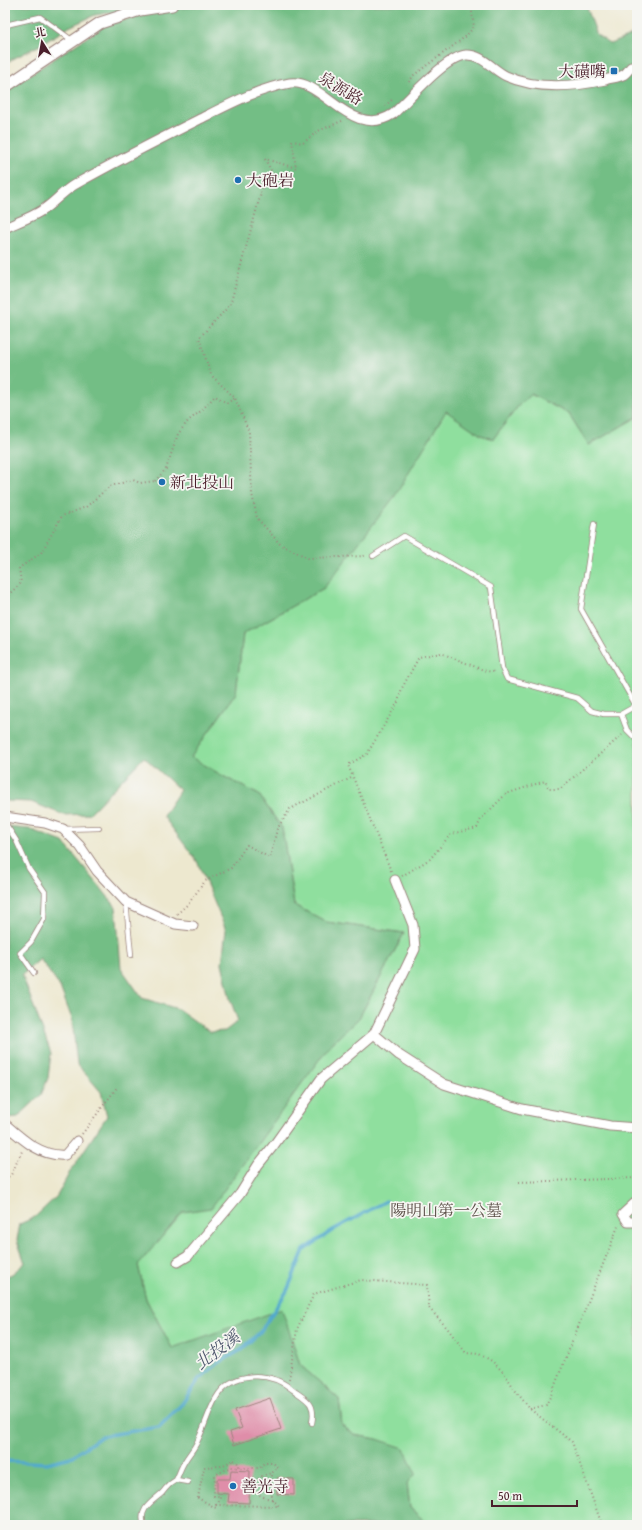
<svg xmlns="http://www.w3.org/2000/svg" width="642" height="1530" font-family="'Gentium Book Plus','Noto Serif TC',serif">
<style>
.green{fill:#8fdf9e;stroke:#6c7f64}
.forest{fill:#73be85;stroke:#5e6e58}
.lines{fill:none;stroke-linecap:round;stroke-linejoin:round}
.stream{stroke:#51a9ce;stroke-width:3.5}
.building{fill:#df8da9}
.service-casing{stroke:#9c847d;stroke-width:6}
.minor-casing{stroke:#9c847d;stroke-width:11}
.tertiary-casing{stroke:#9c847d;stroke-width:13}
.path{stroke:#9c847d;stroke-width:2;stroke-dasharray:1 3;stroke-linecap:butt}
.service{stroke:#fff;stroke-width:4.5}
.minor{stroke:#fff;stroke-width:9}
.tertiary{stroke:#fff;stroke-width:11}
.poi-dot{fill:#1f6fb2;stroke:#f6f6f2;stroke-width:1.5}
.labels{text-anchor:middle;stroke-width:3.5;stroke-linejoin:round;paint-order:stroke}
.poi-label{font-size:16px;fill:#4a1f2b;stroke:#f6f6f2;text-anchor:start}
.street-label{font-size:16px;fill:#4a1f2b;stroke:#f6f6f2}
.park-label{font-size:16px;fill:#5b4f48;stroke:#f6f6f2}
.water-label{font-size:17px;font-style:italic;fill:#4d566c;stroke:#f6f6f2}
</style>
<rect width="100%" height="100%" fill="#f6f6f2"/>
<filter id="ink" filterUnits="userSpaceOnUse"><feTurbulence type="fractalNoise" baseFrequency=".025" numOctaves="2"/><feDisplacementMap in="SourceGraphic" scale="8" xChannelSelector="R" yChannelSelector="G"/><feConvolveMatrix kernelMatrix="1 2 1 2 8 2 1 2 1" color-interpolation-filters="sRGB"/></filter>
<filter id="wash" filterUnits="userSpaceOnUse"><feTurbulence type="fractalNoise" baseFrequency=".012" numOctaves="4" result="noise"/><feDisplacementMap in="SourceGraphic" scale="16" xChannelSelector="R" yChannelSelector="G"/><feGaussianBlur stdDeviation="0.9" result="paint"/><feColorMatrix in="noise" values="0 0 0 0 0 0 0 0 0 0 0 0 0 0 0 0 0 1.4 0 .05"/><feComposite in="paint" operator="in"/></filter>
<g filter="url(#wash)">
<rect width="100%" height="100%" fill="#ede8cf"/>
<path class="green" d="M530,394L569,414L589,445L637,417V1525H429L410,1508L407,1483L377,1439L354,1435L342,1425L339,1399L300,1365L292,1340L172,1348L146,1299L138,1265L183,1212L211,1207L329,1046L359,1018L404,933L326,922L294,905L282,828L259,795L223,776L191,757L236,693L243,634L324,588L446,410L481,435L493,439L519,405Z"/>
<path class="forest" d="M5,5H125L122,11L95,15L69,27L42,44L5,63Z
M203,5H586L597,35L610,44L637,33V417L589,445L569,414L531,394L519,405L493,439L481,435L446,411L395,496L324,588L243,634L236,693L191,757L223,776L259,795L282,828L294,905L326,922L404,933L359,1018L329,1046L211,1208L183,1212L138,1265L146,1299L172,1348L282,1309L300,1365L339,1399L342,1425L354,1435L377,1439L404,1448L416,1474L407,1483L410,1508L429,1525H5V1277L12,1274L25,1263L17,1240L20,1224L35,1217L57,1196L71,1170L107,1116L101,1092L77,1064L72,1019L60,987L40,959L22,975L51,1053L48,1078L41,1095L18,1117L5,1118V827L29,829L63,842L97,883L116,907L121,968L142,998L178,1009L210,1032L225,1031L238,1021L230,999L222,963L226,930L197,861L163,816L180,790L144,757L89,814L64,815L31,802L5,801V91L104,26L148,13Z"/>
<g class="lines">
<path class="stream" d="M5,1461L47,1463L71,1457L102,1436L159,1427L182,1404L199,1379L220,1362L241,1350L260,1332L287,1291L304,1250L333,1230L386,1201"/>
</g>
<g id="blocks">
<path class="building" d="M270,1398L281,1429L234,1445L230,1432L242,1428L235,1410Z
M231,1470L250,1471L249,1503L228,1502L229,1494L217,1493V1479H230Z
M277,1478L294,1479V1495L277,1494Z"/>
</g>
</g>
<g filter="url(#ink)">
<use href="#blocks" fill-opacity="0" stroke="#9c847d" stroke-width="1"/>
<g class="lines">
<g class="service-casing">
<path id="service" d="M5,27L10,24L40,17L73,41
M594,524L581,609L636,706
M373,556L404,536L491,587L502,668L507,679L577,698L592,711L604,714H621L637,705
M621,714L627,730L637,740
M5,823L16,840L29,869L45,892L44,919L31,942L20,953L34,973
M63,829L99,828
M126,902L131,955
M176,1480C179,1474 181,1467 185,1461C189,1454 195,1448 198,1440C205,1426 208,1412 216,1398C232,1370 270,1371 293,1390C307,1400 316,1403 312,1423
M176,1480L188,1482
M144,1525C138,1509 152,1502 162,1493C168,1486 167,1485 176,1480"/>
</g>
<g class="minor-casing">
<path id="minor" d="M5,228C17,222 30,218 41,211C53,204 62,192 74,185C115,162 156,141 198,120C228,105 257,89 290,83C323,78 351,141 393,114C410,99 445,57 466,55C482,54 493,70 506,76C537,90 573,87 605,80C610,78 618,78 623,75C626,74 629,69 631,67L637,68
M5,817L45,823L63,829L80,846L97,871L126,902L175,924L193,926
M395,880L413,925L415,949L374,1034L399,1055L444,1084L522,1109L610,1126L637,1128
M5,1124C22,1139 41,1157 65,1155L77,1141
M637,1201L623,1214L628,1222H637
M178,1262L188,1256L240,1194L258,1165L274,1145L321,1079L374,1034"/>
</g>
<g class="tertiary-casing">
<path id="tertiary" d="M5,87L100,23L140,10L172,5"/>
</g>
<path class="path" d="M409,82L414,75L465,37L474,27L471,5
M385,106L394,98
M342,121L318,131L303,143L292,141L296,168L265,159L274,176L263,186L230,305L199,338L211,375L235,398L249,432L252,494L257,518L280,544L308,558L367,556
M155,481L166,469L178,434L188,421L202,410L215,396L227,403L235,398
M5,598L21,583L19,568L41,553L62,516L86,507L110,486L133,480L140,483L155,481
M391,871L348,765L367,754L398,702L402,688L419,657L441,653L486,671L495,672
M402,876L430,859L451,834L477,828L481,819L506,794L545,781L549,789H560L622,735
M177,914L189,903L205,881L231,868L247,845L270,858L277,829L290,809L353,777
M82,1134L118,1086
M5,1179L11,1175L22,1151
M519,1182L637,1178
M289,1379L297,1329L314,1294L361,1280L427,1285L429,1308L448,1329L466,1353L479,1354L492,1361L505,1374L515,1390L530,1409L572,1442L602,1525
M530,1409L546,1405L551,1395L619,1224
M234,1460L239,1464V1468H260L264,1463H273L278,1467L272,1473V1499L279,1506L216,1505V1508L198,1498L204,1467L221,1466Z
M272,1499C248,1496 249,1477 272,1473
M216,1505L220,1500V1496H214L215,1475L231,1467L239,1468"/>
<use href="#service" class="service"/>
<use href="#minor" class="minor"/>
<use href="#tertiary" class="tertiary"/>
</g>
</g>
<g class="poi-dot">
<rect x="610" y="67" width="8" height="8" rx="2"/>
<circle cx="238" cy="180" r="4"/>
<circle cx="162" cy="482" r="4"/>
<circle cx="233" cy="1486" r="4"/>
</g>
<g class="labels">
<g class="poi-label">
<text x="606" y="77" text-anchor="end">大磺嘴</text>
<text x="246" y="186">大砲岩</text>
<text x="170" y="488">新北投山</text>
<text x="241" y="1492">善光寺</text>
</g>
<g class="street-label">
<text transform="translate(341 88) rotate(31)" y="6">泉源路</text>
</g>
<g class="park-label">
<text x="446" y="1216">陽明山第一公墓</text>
</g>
<g class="water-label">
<text transform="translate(217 1350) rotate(-37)" y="6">北投溪</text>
</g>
</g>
<rect width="642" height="1530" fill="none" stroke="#f6f6f2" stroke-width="20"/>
<g transform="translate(42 42) rotate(349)" stroke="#f6f6f2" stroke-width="3" paint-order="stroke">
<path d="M0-3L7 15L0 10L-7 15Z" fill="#4a1f2b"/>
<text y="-6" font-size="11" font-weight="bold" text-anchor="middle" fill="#4a1f2b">北</text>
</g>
<path d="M492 1500v6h85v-6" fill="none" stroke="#4a1f2b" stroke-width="2"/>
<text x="498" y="1500" font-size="12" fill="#4a1f2b" stroke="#f6f6f2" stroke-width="3" paint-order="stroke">50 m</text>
</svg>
